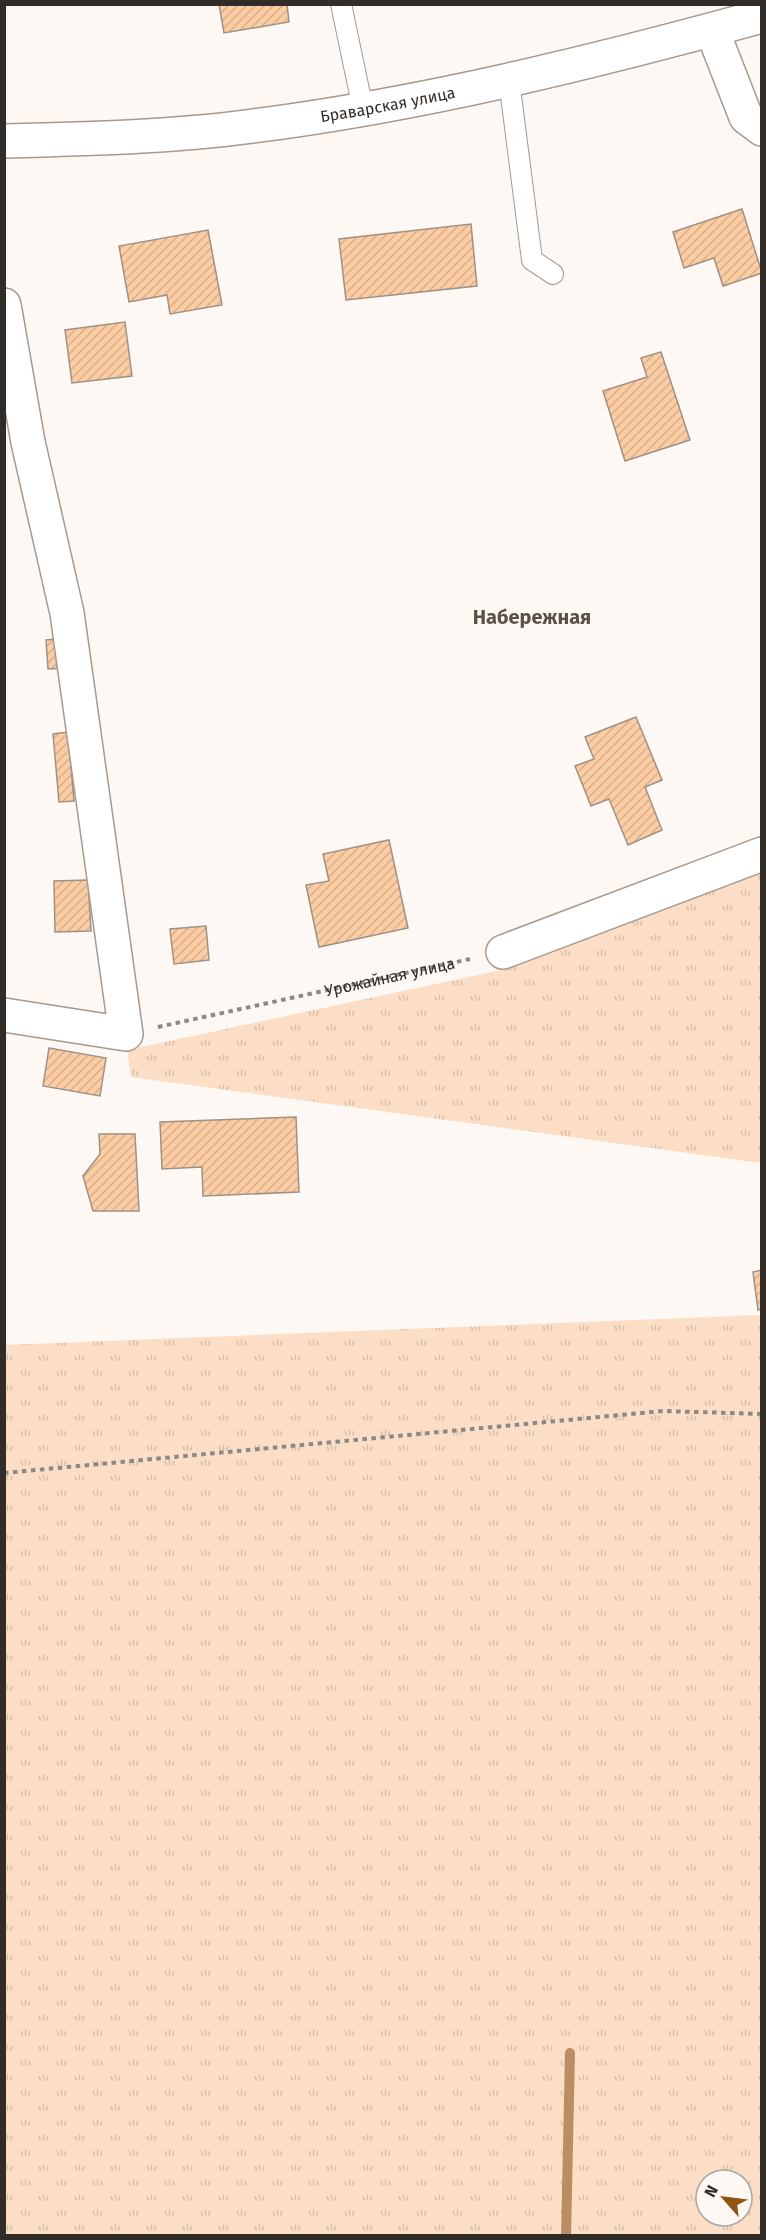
<svg xmlns="http://www.w3.org/2000/svg" width="766" height="2240" font-family="'Fira Sans',sans-serif">
<style>
.grass{fill:url(#grass-tufts);fill-rule:evenodd}
.lines{fill:none;stroke-linecap:round;stroke-linejoin:round}
.stream{stroke:#ba8d65;stroke-width:10}
.building{fill:url(#building-hatch);stroke:#9f9186;stroke-width:1.5}
.service-casing{stroke:#a6998e;stroke-width:22}
.minor-casing{stroke:#a6998e;stroke-width:36}
.tertiary-casing{stroke:#a6998e;stroke-width:36}
.secondary-casing{stroke:#a6998e;stroke-width:36}
.path{stroke:#8e8884;stroke-width:4;stroke-dasharray:4.5 4.5;stroke-linecap:butt}
.service{stroke:#fff;stroke-width:20}
.minor{stroke:#fff;stroke-width:33}
.tertiary{stroke:#fff;stroke-width:33}
.secondary{stroke:#fff;stroke-width:33}
.labels{text-anchor:middle;stroke-width:6;stroke-linejoin:round;paint-order:stroke}
.street-label{font-size:16px;fill:#312c27;stroke:#fef8f4}
.quarter-label{font-size:20px;font-weight:bold;fill:#5d5147;stroke:#fef8f4}
</style>
<defs>
<pattern id="grass-tufts" width="24" height="20" patternUnits="userSpaceOnUse" patternTransform="scale(1.5)"><rect width="24" height="20" fill="#fbdec5"/><path d="M3 7l-1-3M5 7V3M7 7l1-3M15 17l-1-3M17 17v-4M19 17l1-3" fill="none" stroke="#d8bfa9"/></pattern>
<pattern id="building-hatch" width="6" height="6" patternUnits="userSpaceOnUse" patternTransform="scale(1.5)"><rect width="6" height="6" fill="#fccca3"/><path d="M-1 1l2-2M0 6l6-6M5 7l2-2" fill="none" stroke="#d8af8c"/></pattern>
</defs>
<rect width="100%" height="100%" fill="#fef8f4"/>
<path class="grass" d="M761,872V1163L131,1077L127,1050L506,969Z
M761,1315V2235H5V1345ZM706,2180H742V2216H706Z"/>
<g class="lines">
<path class="stream" d="M566,2236L570,2053"/>
</g>
<path class="building" d="M219,4H287L289,22L224,33Z
M742,209L762,273L723,286L714,258L684,268L673,232Z
M471,224L477,286L346,300L339,239Z
M208,230L222,305L170,314L167,295L129,302L119,246Z
M125,322L132,376L72,383L65,330Z
M661,352L690,440L625,461L603,391L647,377L641,358Z
M66,638L68,668L48,669L46,640Z
M636,717L662,780L645,787L662,830L628,845L609,799L591,806L575,766L594,759L585,737Z
M68,732L74,801L59,802L53,734Z
M389,840L408,928L319,947L306,885L329,881L323,854Z
M88,880L91,931L55,932L54,881Z
M206,926L209,960L174,964L170,929Z
M49,1048L106,1058L100,1096L43,1086Z
M296,1117L299,1192L203,1196L202,1167L162,1169L160,1122Z
M99,1134H135L139,1211H93L83,1176L100,1154Z
M762,1270V1309L758,1310L753,1272Z"/>
<g class="lines">
<g class="service-casing">
<path id="service" d="M341,4L363,109
M509,80L532,260L553,274"/>
</g>
<g class="minor-casing">
<path id="minor" d="M4,305L28,442L67,613L126,1034L4,1015
M503,952L762,854"/>
</g>
<g class="tertiary-casing">
<path id="tertiary" d="M712,30L746,117L762,129"/>
</g>
<g class="secondary-casing">
<g id="secondary">
<path id="s2" d="M4,141C87,139 171,137 253,126C425,104 594,62 762,16"/>
</g>
</g>
<g class="path">
<path id="s1" d="M158,1027L470,959"/>
<path d="M4,1473L663,1411L762,1414"/>
</g>
<use href="#service" class="service"/>
<use href="#minor" class="minor"/>
<use href="#tertiary" class="tertiary"/>
<use href="#secondary" class="secondary"/>
</g>
<g class="labels">
<g class="street-label">
<text dy="6" stroke="none"><textPath href="#s2" startOffset="386">Браварская улица</textPath></text>
<text dy="6" stroke="none"><textPath href="#s1" startOffset="237">Урожайная улица</textPath></text>
</g>
<g class="quarter-label">
<text x="532" y="624">Набережная</text>
</g>
</g>
<rect width="766" height="2240" fill="none" stroke="#312c27" stroke-width="12"/>
<g transform="translate(724 2198) rotate(298)"><circle r="28" fill="#fef8f4" stroke="#aca6a2" stroke-width="1.5"/>
<path d="M0-4.5L10 22L0 15L-10 22Z" fill="#905513"/>
<text y="-9" font-size="16" font-weight="bold" text-anchor="middle" fill="#312c27">N</text>
</g>
</svg>
